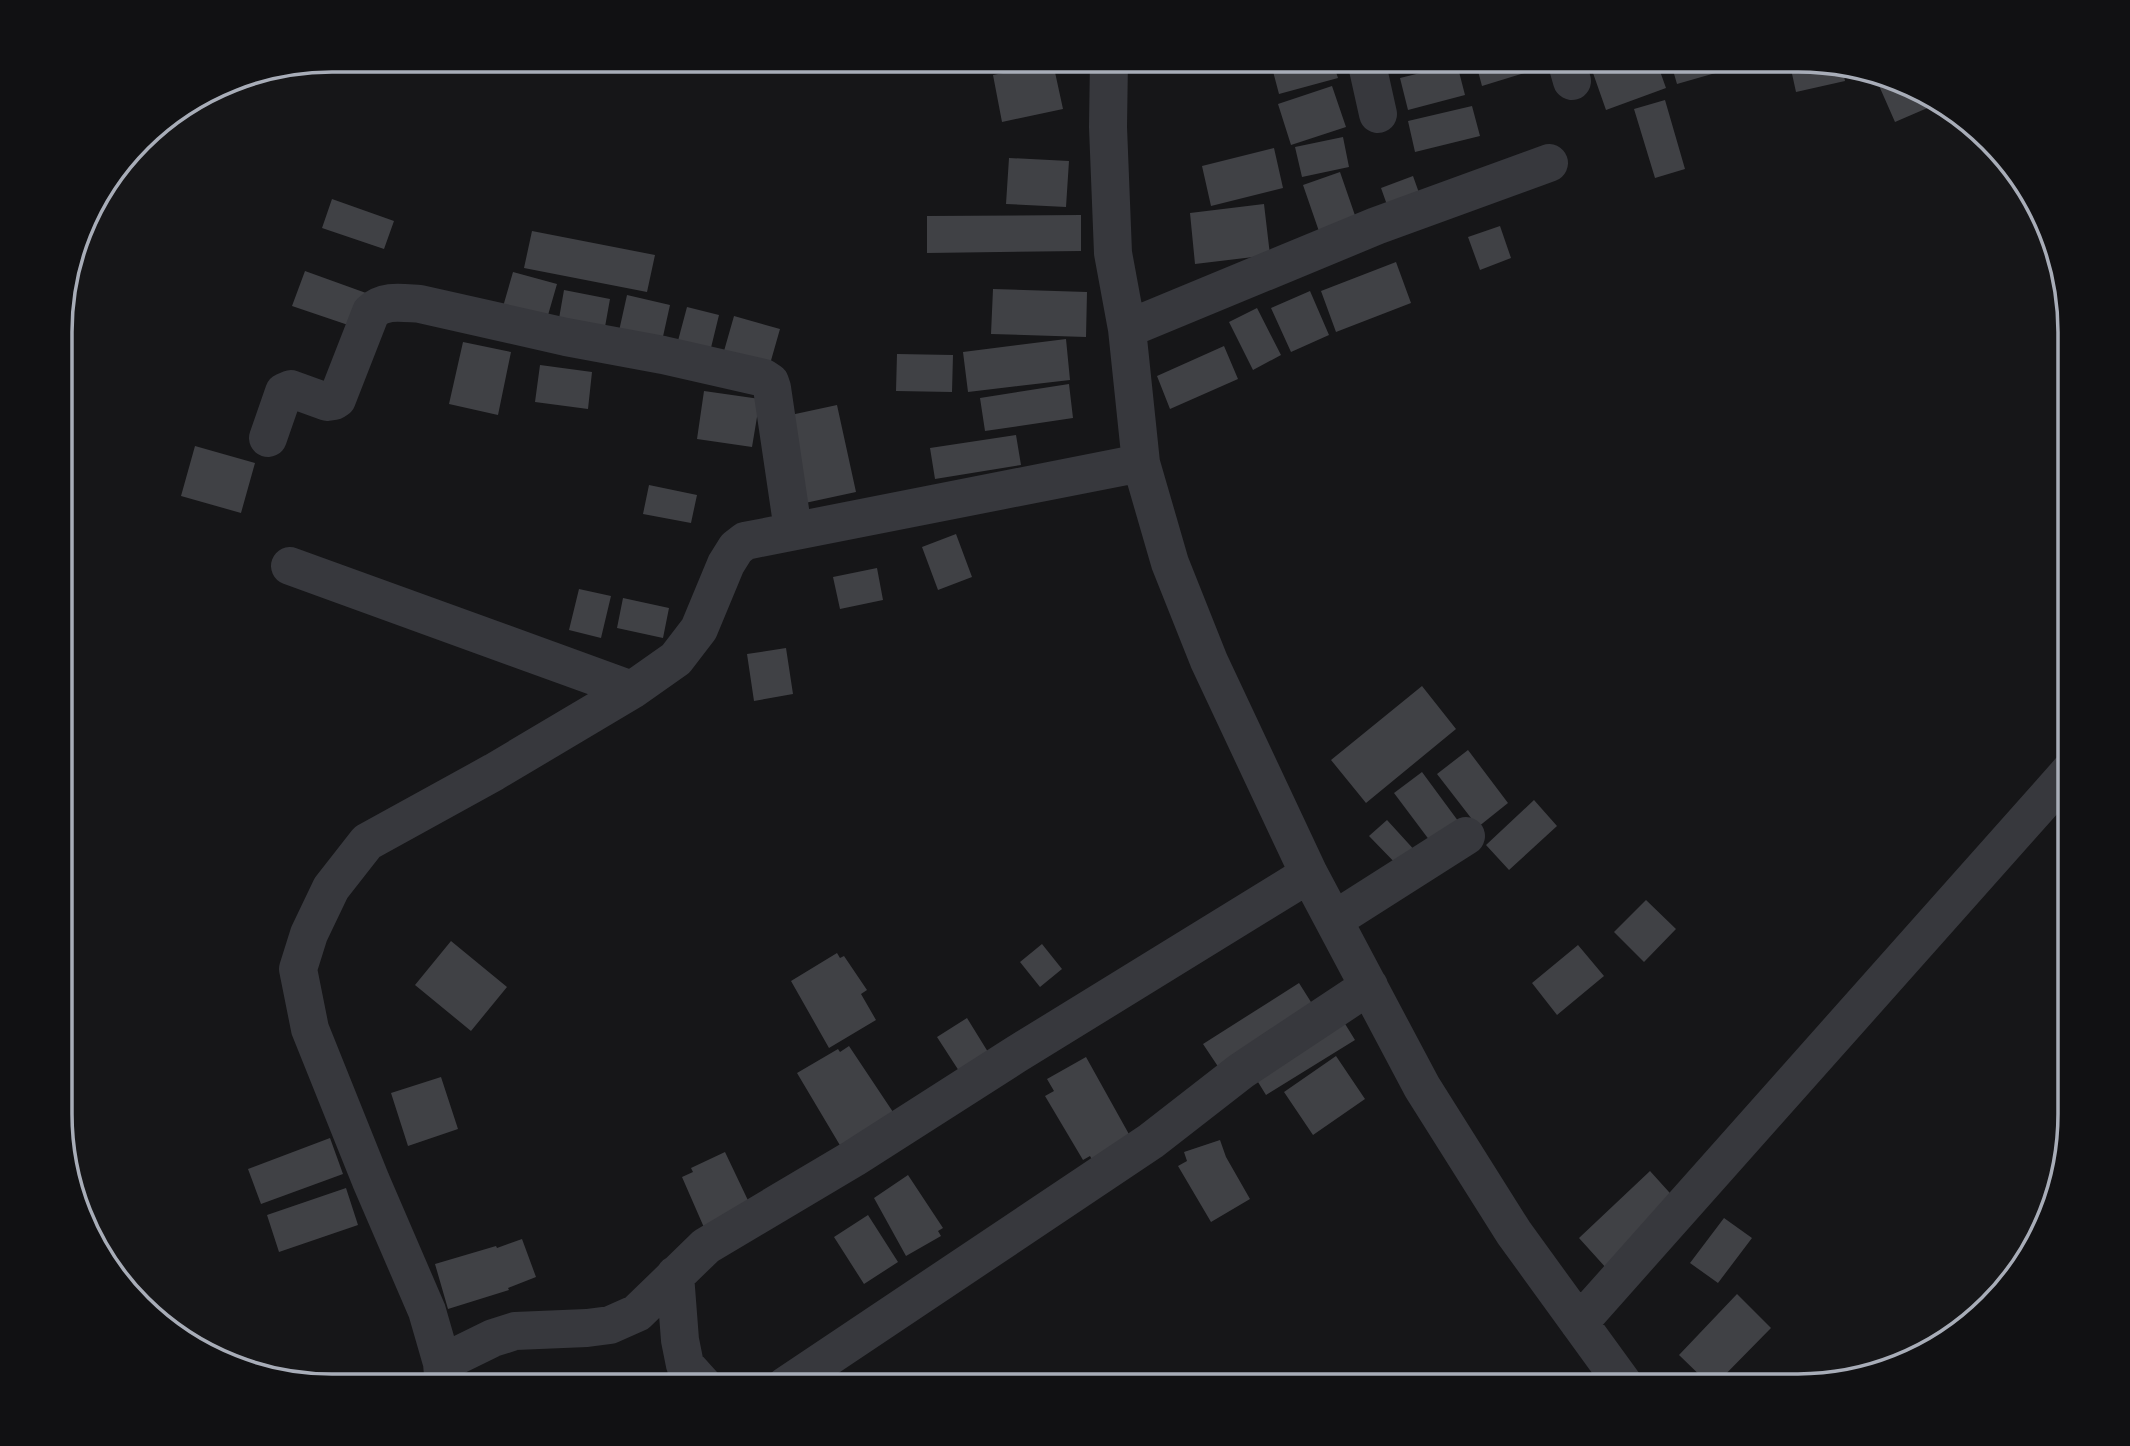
<svg xmlns="http://www.w3.org/2000/svg" width="2130" height="1446" font-family="'Exo 2',sans-serif">
<style>
.building{fill:#404145}
.lines{fill:none;stroke-linecap:round;stroke-linejoin:round}
.minor{stroke:#37383d;stroke-width:38}
.rim{fill:none;stroke:#a8adb8;stroke-width:3.5}
</style>
<rect width="100%" height="100%" fill="#161618"/>
<path class="building" d="M1270,60H1332L1338,78L1279,94Z
M1475,60H1528L1531,71L1482,86Z
M1628,60H1656L1666,88L1606,110L1593,73Z
M1670,60H1731L1733,68L1677,84Z
M1789,60H1815L1842,65L1845,81L1796,92Z
M1053,63L1063,109L1002,122L993,75Z
M1457,64L1465,95L1408,110L1400,78Z
M1873,72L1886,74L1939,103L1895,122Z
M1332,86L1346,127L1291,145L1278,104Z
M1665,100L1685,169L1655,178L1634,109Z
M1472,106L1480,136L1415,152L1408,121Z
M1343,137L1349,167L1302,177L1295,147Z
M1274,148L1283,188L1211,206L1202,166Z
M1009,158L1069,161L1066,207L1006,204Z
M1340,172L1359,227L1322,240L1303,185Z
M1413,176L1423,204L1391,216L1381,188Z
M332,199L394,221L384,249L322,228Z
M1264,204L1270,255L1195,264L1190,213Z
M1081,215V251L927,253V216Z
M1500,226L1511,258L1480,270L1468,237Z
M532,231L655,255L647,292L524,268Z
M1396,262L1411,303L1336,332L1321,291Z
M305,271L366,293L354,327L292,306Z
M513,272L557,284L544,329L500,317Z
M993,289L1087,292L1086,337L991,334Z
M564,290L610,299L603,338L557,330Z
M1310,291L1329,335L1291,352L1271,308Z
M627,295L670,305L660,350L617,340Z
M687,307L719,315L708,360L675,352Z
M1257,308L1281,355L1253,370L1229,322Z
M734,316L780,329L768,371L722,358Z
M1066,339L1070,380L968,392L963,352Z
M463,342L511,352L498,415L449,404Z
M1224,346L1238,379L1170,409L1157,376Z
M897,354L953,355L952,392L896,391Z
M540,365L592,372L588,409L535,402Z
M1069,384L1073,418L985,431L980,398Z
M704,391L760,399L752,447L697,439Z
M837,405L856,492L805,503L786,416Z
M1016,435L1021,465L935,479L930,448Z
M195,446L255,463L241,513L181,496Z
M649,485L697,495L691,523L643,514Z
M956,534L972,577L938,590L922,547Z
M877,568L883,600L840,609L833,577Z
M579,589L611,596L601,638L569,630Z
M623,598L669,608L663,638L617,628Z
M786,648L793,694L754,701L747,654Z
M1422,686L1456,729L1366,803L1331,760Z
M1468,750L1508,803L1478,827L1437,774Z
M1422,772L1464,829L1436,849L1394,793Z
M1534,800L1557,826L1509,870L1486,845Z
M1387,820L1418,854L1402,870L1369,836Z
M1646,900L1676,929L1644,962L1614,932Z
M451,941L507,987L471,1031L415,985Z
M1042,944L1062,969L1040,987L1020,962Z
M1578,945L1604,976L1557,1015L1532,983Z
M837,953L840,958L844,956L867,990L861,994L876,1020L829,1048L791,981Z
M1299,983L1316,1010L1221,1071L1203,1044Z
M1339,1014L1355,1040L1266,1095L1250,1069Z
M967,1018L988,1052L959,1071L937,1037Z
M849,1046L897,1118L841,1147L797,1073L838,1049L840,1052Z
M1336,1056L1365,1099L1313,1135L1284,1092Z
M1086,1057L1135,1145L1096,1167L1090,1156L1083,1160L1045,1096L1054,1091L1047,1079Z
M441,1077L458,1129L408,1146L391,1093Z
M330,1138L343,1174L261,1204L248,1169Z
M1220,1140L1226,1157L1250,1199L1211,1222L1178,1166L1187,1161L1184,1152Z
M725,1152L754,1213L706,1232L682,1177L693,1172L691,1168Z
M1650,1171L1678,1202L1607,1269L1579,1238Z
M908,1175L943,1228L938,1231L941,1236L906,1256L874,1198Z
M346,1188L358,1225L279,1252L267,1215Z
M868,1215L898,1262L864,1284L834,1237Z
M1724,1218L1752,1238L1718,1283L1690,1263Z
M522,1239L536,1277L508,1288L509,1290L448,1309L435,1264L496,1246L497,1248Z
M1737,1294L1771,1328L1714,1386H1711L1679,1355Z"/>
<g class="lines">
<path class="minor" d="M1109,60L1108,127L1113,253L1127,329L1141,463L1170,563L1209,661L1309,874L1422,1087L1514,1233L1625,1386
M1366,60L1378,114
M1566,60L1572,81
M1127,329L1376,226L1549,163
M268,438L284,392L291,389L327,402L334,401L337,399L371,312C384,299 403,303 420,304L566,337L663,355L764,378L770,382L772,388L793,530
M290,566L632,690
M1334,920L1466,836
M675,1275L680,1340L685,1365L704,1386
M1579,1323L2070,771
M442,1363L493,1338L515,1331L587,1328L610,1325L637,1313L706,1246L854,1158L1015,1055L1309,874
M444,1386L442,1363L427,1311L371,1181L310,1029L298,969L309,934L331,888L367,842L494,772L632,690L676,659L699,629L726,564L736,548L745,541L1141,463
M785,1386L1151,1141L1241,1071L1369,986"/>
</g>
<path d="M0 0H2130V1446H0ZM332 72H1798A260 260 0 0 1 2058 332V1114A260 260 0 0 1 1798 1374H332A260 260 0 0 1 72 1114V332A260 260 0 0 1 332 72Z" fill="#111113" fill-rule="evenodd"/>
<path class="rim" d="M332 72H1798A260 260 0 0 1 2058 332V1114A260 260 0 0 1 1798 1374H332A260 260 0 0 1 72 1114V332A260 260 0 0 1 332 72Z"/>
</svg>
